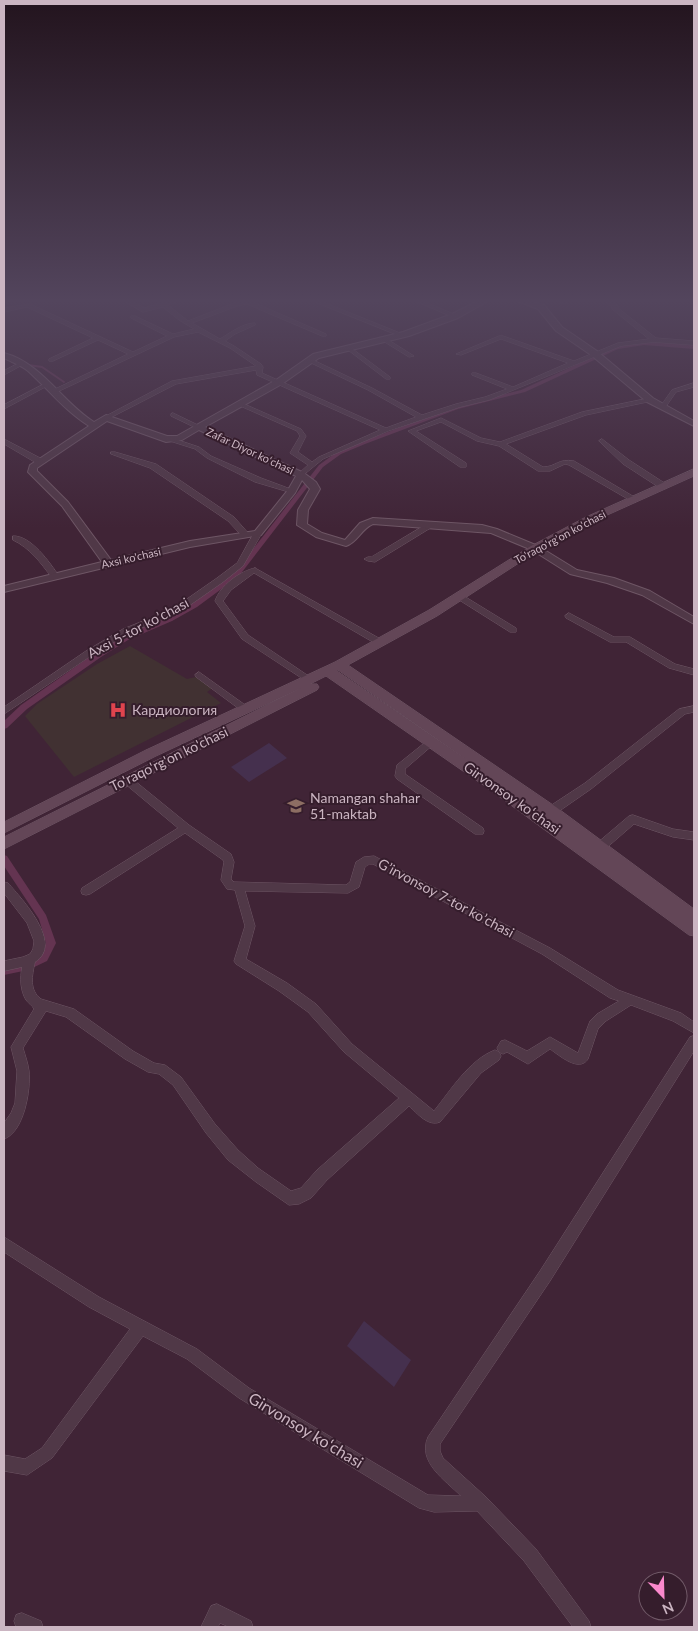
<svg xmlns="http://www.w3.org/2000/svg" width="698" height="1631" font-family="Lato,sans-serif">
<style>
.medical{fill:#413132}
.green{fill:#45304e}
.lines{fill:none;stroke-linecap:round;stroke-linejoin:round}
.stream{stroke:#643451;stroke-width:2}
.canal{fill:#643451;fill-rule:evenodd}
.minor-casing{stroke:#6e5665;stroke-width:1}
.tertiary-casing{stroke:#6e5665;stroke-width:2}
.secondary-casing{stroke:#6e5665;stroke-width:1}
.minor{fill:#503847;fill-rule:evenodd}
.tertiary{fill:#503847;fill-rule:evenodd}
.secondary{fill:#634657;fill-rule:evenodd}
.labels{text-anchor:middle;stroke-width:4;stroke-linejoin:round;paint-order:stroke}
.far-street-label{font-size:11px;fill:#cbb5c2;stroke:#351d2c}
.street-label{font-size:14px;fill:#cbb5c2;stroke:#351d2c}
.poi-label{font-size:14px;fill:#cbb5c2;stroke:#351d2c;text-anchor:start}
.near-street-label{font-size:16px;fill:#cbb5c2;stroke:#351d2c}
</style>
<rect width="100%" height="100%" fill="#402436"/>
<path class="medical" d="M130,646L187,679L196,677L214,687L207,692L221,703L74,777L25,716L37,704L97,664Z"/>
<path class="green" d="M269,743L287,758L249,782L231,767Z
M364,1321L411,1360L394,1387L347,1346Z"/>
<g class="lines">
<path class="stream" d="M28,365L42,367L64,382"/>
<path class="canal" d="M644,341L694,345V349L644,345L618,349L525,392L458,409L365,444L341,454L323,467L239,576L197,607L172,621L128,640L101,657L27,709L7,728L4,729V721L21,705L95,653L122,636L166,617L191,603L235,572L319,465L337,452L361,442L454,407L521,390L615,347Z
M4,855L7,856L46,915L56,943L47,961L28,970L4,975V967L26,962L41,955L46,943L39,919L4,866Z"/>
<g class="minor-casing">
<path id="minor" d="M123,300H130L144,308L172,300H181L168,305L188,321L237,302L248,300L326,334V336H322L247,304L240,305L192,323L220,339C230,333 243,323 255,323V325L235,334L225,341L234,346L261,364L263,367L262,373L386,428L416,417L368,390L309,362V360H313L372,388L422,415L456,404L485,397L507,389L472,375V373H476L513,387L568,363L501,339L461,355L456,354L499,336H503L574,361L618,343L649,339L612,309V307L604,300H611L618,306V308L656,338L694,341V345L654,342L621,346L489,400L460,407L388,431L323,459L301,477L297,475L308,465L290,453L300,436L297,431L238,405V403H242L301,429L306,436L298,452L312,462L319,457L380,430L257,375L256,370L176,384L108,419H104V417L172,381L256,366L230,348L198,332L174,337L55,393L53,392V390L128,354L98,340L53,361H49V359L93,338L27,307L4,312V308L30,304L133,352L167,336L131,318V316H135L173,334L194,329L179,320L163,307L143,312Z
M310,300H318L405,335L400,336Z
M413,300H421L458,316L453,317Z
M557,300H565L567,302L564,304Z
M383,339H387L414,356L409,357L383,341Z
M350,347L390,377V379H386L348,350L347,349Z
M19,363L24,364L4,375V371Z
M694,383V387L676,392L665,408H661L660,407L672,390Z
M44,384L49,385L4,409V405Z
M650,398L652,399V401L586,415L506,444L543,467C556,467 558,458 574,461L636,498V502H633L569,465L565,464L550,471H538L499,446L477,441L441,422L416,431L466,463V467H460L408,431L441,418L481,438L500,442L582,412Z
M173,413L200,426L201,427L196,428L171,416V414Z
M172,438L199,447L211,456L261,478L296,491L292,493L255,482L207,458L195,449L170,441L169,440Z
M4,439L44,460L45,462L38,464L4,444Z
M602,439L629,460L666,484V488H660L623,464L600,442L599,441Z
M111,452H115L156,464L234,517L249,534L248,536H242L228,521L150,468L111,454Z
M430,522H436L437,524L375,562L368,561L364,559L368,557H371Z
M255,531H261L262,533L243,566L223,582L190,605L159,621L129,633L92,655L4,714V707L86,651L123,629L153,617L184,601L217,578L237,563Z
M13,536C31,535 50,563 59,576L58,578H52C41,563 30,548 13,540Z
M255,568L384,641L385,643L384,645H378L254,573L231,590L223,601L248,635L313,679L309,682L306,681L242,639L215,601C220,586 240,571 255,568Z
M459,593L516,628V632H510L456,598V594Z
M569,613L614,637H630L675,664L694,669V675L669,668L626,642H610L566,618L565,616Z
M199,672L248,707L250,709L248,711H242L196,677L195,675Z
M694,706V712L685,714L591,789L555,814H547L546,811L547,808L585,783L679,709Z
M431,739L436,742L434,744L405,769V774L483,828L484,831L483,834H475L397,779L395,776L397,765L428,740Z
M127,776L130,777L189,825L231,854L234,862L231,879L234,882L346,885L350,882L356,862L364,857L374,856L550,948L618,990L681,1013L694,1022V1033L673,1021L631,1005L606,1021L598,1029L588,1059C579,1073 559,1055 550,1049L528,1064L507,1052L503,1054L499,1052L501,1056L499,1060L481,1073L440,1122C428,1127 417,1113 409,1106L327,1180L311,1198L299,1204L289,1205L256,1182L228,1160L206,1133L173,1085L159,1074L148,1072L125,1059L66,1017L46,1011L23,1048C25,1055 28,1063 29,1071C31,1090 24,1132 4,1139V1123L11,1113L15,1103L17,1071L11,1047L34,1009C32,1005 29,1004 26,1000C20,990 20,978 22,967L4,971V961L23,957L30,954L33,949L34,941L27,923L4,893V882L8,883C22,899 64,944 35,962C32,976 29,990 41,999L74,1009L133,1051L154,1063L165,1065L181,1077L215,1124L238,1150L258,1168L291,1191L301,1188L317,1170L399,1098L344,1052L308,1012L279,991L236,964L234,961L245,926L235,890L227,889L221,880L224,862L223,860L185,833L90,894L86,895L82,894L81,891L82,888L178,828L124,783L122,780L124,777ZM370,864H373L542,954L610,998L619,1001L597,1014L590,1021L578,1053L550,1037L527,1051L505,1040L501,1041L497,1048L499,1052L495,1050C469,1060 451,1090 434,1111L352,1044L316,1004L287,983L246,959L255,926L245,891L348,893L359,887L365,867Z
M633,815L673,829L694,832V840L673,837L634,824L604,850H596L595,847L596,844L629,816Z
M694,1036V1051L550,1281L440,1444V1451L443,1458L486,1497L536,1549L589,1621L591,1627H573L524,1561L477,1511L434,1512L419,1508L239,1398L187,1359L143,1336L52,1458L27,1475L4,1471V1455L25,1459L42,1448L130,1329L89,1307L4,1252V1237L99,1297L197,1349L249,1388L428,1495L461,1496C445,1480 417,1462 428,1437L540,1271L690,1037Z
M217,1604L251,1621L253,1627H229L220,1623L218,1627H201L211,1606Z
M22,1613L41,1621L43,1627H16L14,1621L16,1615Z"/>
</g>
<g class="tertiary-casing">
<path id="tertiary" d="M480,300H490L458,318L409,336L319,358L282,384L205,427L304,473L316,482L320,489L308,510L307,524L322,533L345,540L360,523L373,518L482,525L497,529L538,546L577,570L614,578L650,591L694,617V624L642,595L607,583L570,574L532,550L491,533L373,524C361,529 358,542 346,546L316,537L297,525L298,510L310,489L302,480L295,493L261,535L190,547L4,592V586L102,562L62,506L28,472L30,465L89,426C65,411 48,389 28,371C21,365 11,362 4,358V353C42,363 62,402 94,422L106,415L167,436H177L276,380L313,354L403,332L452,314ZM107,421L166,442L182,440L199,430L296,476L288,490L255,531L190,541L111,560L68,502L37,471V468Z
M515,300H527L544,305L562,327L597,351L653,398L694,421V426L647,402L591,355L556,331L538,309Z"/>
</g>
<g class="secondary-casing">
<path id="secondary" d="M694,469V476L594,521L539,550L437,616L348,665L556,807L694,909V936L689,935L486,787L326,676L310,684H317L319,687L317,690L4,849V837L301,688L156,756L4,833V822L146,750L335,662L429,610L531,546L586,517ZM338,670L473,764L337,671Z"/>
</g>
<use href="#minor" class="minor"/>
<use href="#tertiary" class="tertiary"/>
<use href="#secondary" class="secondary"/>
</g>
<linearGradient id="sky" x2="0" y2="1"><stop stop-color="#23141e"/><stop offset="0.57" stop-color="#53455d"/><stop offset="1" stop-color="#53455d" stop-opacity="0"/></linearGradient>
<rect width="698" height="528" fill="url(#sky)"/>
<defs>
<g id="hospital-bare" transform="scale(1.35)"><path d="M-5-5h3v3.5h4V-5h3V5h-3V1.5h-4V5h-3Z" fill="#e0444e" stroke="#351d2c" stroke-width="2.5" paint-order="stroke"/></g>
<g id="school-bare" transform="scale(1.35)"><path d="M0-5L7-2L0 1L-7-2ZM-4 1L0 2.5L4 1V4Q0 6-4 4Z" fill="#8d6e63" stroke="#351d2c" stroke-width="2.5" paint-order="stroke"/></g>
</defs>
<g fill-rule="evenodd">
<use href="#hospital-bare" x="118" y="710"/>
<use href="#school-bare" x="296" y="806"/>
</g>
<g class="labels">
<g class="far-street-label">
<text transform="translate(250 451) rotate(25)" y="4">Zafar Diyor koʻchasi</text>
<text transform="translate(560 537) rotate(-28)" y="4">To'raqo'rg'on ko'chasi</text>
<text transform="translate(131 558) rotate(-13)" y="4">Axsi ko'chasi</text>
</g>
<g class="street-label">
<text transform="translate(138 628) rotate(-28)" y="5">Аxsi 5-tor koʼchasi</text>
<text transform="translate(169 759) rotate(-26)" y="5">To'raqo'rg'on ko'chasi</text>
<text transform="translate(512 798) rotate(35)" y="5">Girvonsoy koʻchasi</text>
<text transform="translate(446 898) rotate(28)" y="5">Gʼirvonsoy 7-tor koʼchasi</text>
</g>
<g class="poi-label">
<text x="132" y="715">Кардиология</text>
<text x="310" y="803">Namangan shahar<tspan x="310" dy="16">51-maktab</tspan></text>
</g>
<g class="near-street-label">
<text transform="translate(306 1430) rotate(31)" y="6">Girvonsoy koʻchasi</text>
</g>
</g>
<rect width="698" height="1631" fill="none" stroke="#cbb5c2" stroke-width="10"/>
<g transform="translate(663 1596) rotate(157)"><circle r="24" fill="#351d2c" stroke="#715a68"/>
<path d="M0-4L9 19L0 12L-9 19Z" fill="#fb89cd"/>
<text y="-8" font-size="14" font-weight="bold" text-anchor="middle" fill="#cbb5c2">N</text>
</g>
</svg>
